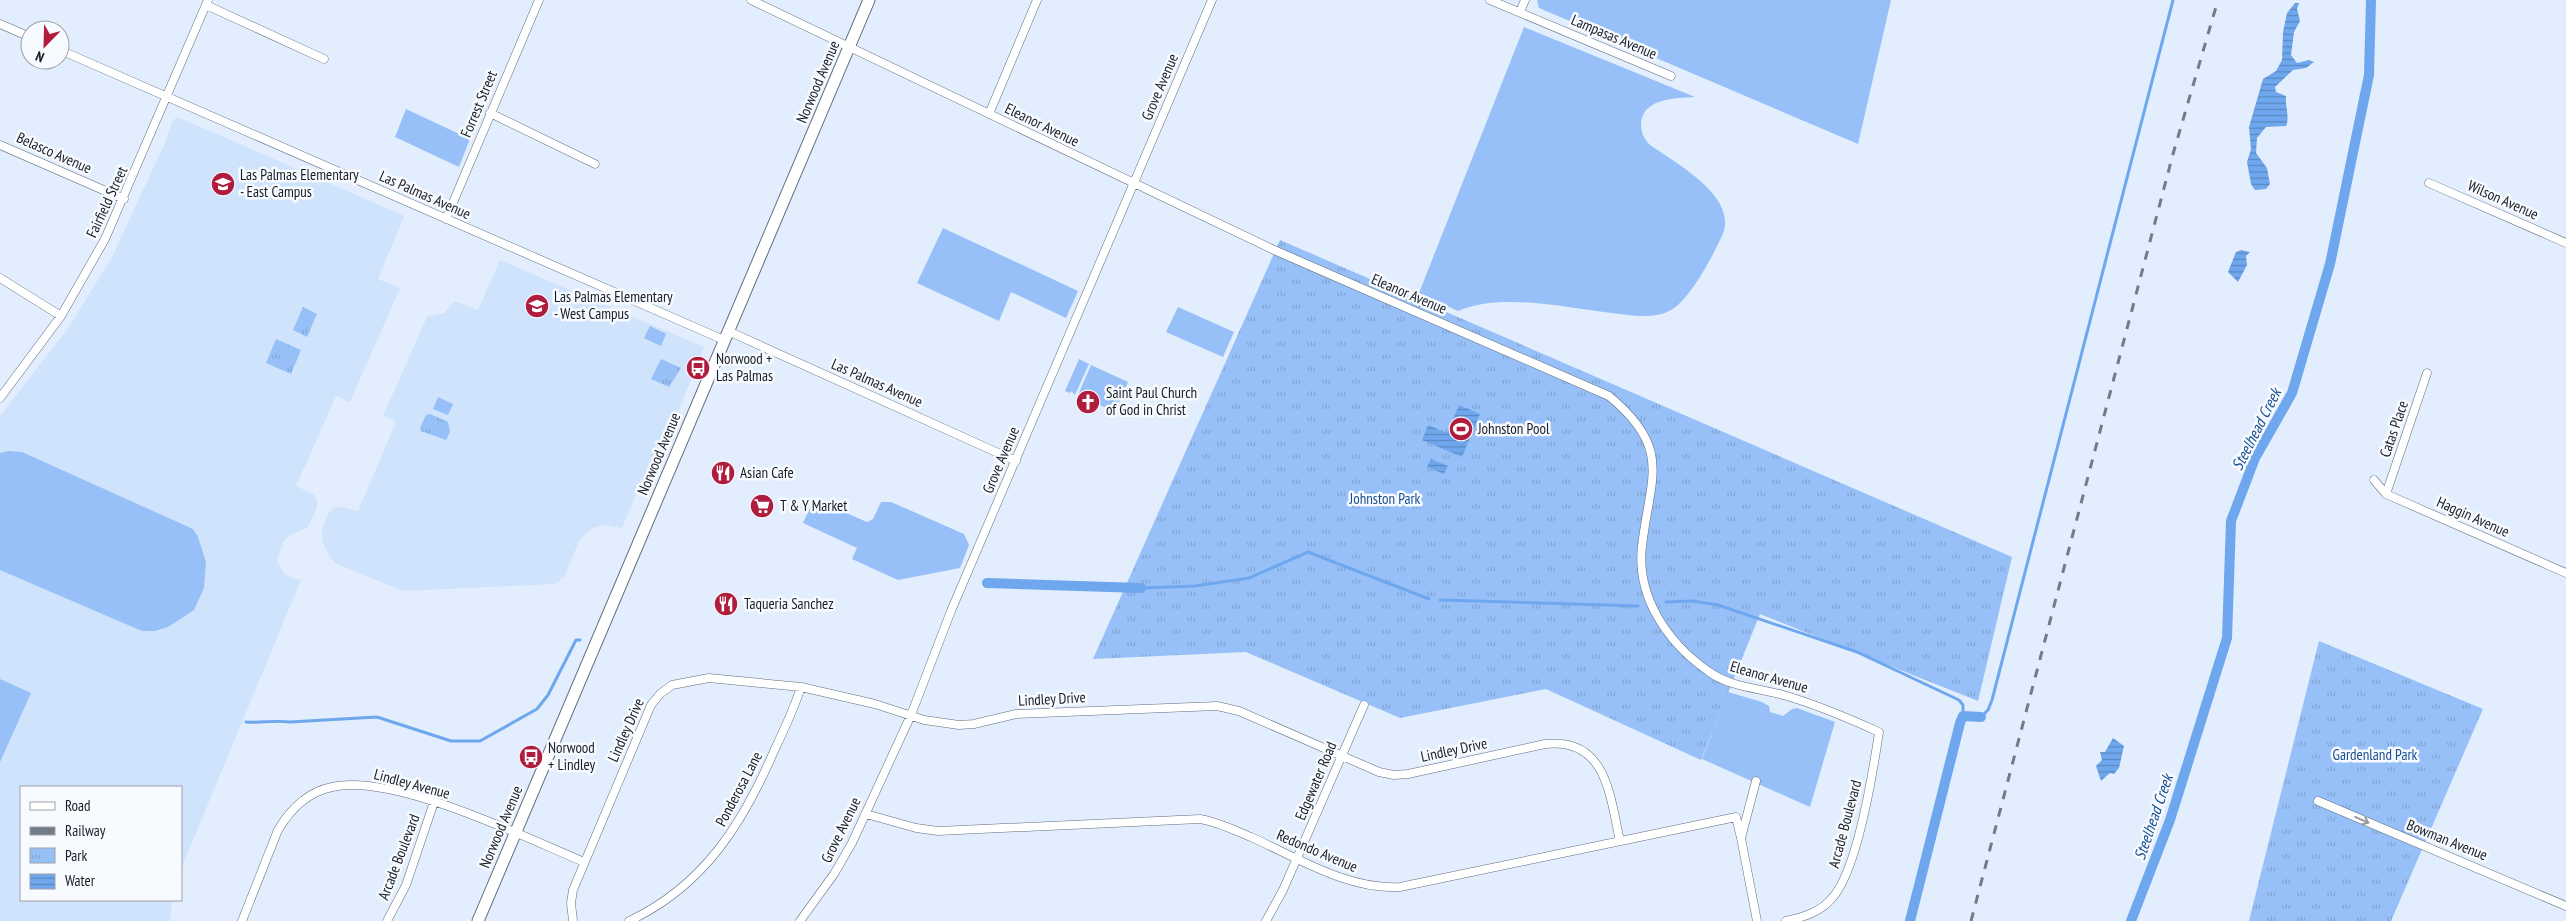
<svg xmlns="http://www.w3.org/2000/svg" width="2566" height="921" font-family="'PT Sans Narrow',sans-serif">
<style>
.built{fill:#cfe3fc}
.grass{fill:#96c0f7}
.park{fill:url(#park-tufts)}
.water{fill:url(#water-rules)}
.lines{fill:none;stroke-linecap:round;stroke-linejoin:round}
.stream{stroke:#6fa7ee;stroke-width:3}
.canal{stroke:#6fa7ee;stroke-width:10}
.minor-casing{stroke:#616d7e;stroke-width:9}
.secondary-casing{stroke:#616d7e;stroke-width:13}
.minor{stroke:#fff;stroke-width:8}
.secondary{stroke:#fff;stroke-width:11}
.rail{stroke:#737b86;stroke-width:3;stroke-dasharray:9 9;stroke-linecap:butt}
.oneway{stroke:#97999c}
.labels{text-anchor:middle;stroke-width:5;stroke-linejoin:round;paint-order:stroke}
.street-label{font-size:15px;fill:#181d24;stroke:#f7fafe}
.poi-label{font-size:15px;fill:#181d24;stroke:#f7fafe;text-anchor:start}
.park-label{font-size:15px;fill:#174e8f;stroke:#f7fafe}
.water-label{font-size:16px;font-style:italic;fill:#184f90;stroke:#f7fafe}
</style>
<defs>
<pattern id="park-tufts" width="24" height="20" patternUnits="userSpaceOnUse" patternTransform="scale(1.25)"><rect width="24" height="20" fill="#96c0f7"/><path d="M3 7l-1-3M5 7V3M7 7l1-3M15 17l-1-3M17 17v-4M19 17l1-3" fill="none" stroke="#81a5d4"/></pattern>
<pattern id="water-rules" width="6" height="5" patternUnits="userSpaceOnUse" patternTransform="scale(1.25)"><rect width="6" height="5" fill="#6fa7ee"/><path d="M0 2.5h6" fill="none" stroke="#5a87c1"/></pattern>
</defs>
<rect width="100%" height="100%" fill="#e2eefd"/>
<path class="built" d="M178,117L404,216L378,279L400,288L350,402L336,396L296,486L313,494L317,499V508L307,528L290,535L284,541L277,560L283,572L291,578L301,580L181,869V787H21V900H172L170,921H0V416L69,327L112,257L165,143L173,120Z
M500,260L704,347L667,440L650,462L622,528L607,525L593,528L580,539L564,577L555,584L403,591L335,563L329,556L322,540V529L329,512L333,508L342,507L358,511L396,422L384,416V414L427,317L444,313L455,301L478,310Z"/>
<path class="grass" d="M1537,0H1891L1858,144L1539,8Z
M1524,27L1695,97C1676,98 1642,98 1641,124C1641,133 1644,139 1650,145C1673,161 1724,189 1725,221C1726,230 1721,238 1717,246C1709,263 1688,301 1671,310C1653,320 1631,315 1612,313C1566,308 1501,292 1458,311L1419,293Z
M406,109L470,139L459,167L395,137Z
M943,228L1078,291L1066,318L1011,292L999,321L917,283Z
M1178,307L1234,332L1223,357L1166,332Z
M1079,359L1089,364L1075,395L1071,391L1070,393L1065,391Z
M1091,365L1128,382L1115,412L1078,395Z
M9,451L22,452L193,529L198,537L206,562L204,588L194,610L168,627L155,631H142L0,570V453Z
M814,499L867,522L873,519L881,502H891L964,534L969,545L960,568L898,580L852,559L857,548L803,523Z
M0,679L31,693L0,762Z
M1728,692L1762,702L1769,706L1770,712L1783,716L1792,709L1797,708L1835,722L1810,807L1702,759Z"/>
<path class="park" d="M1280,240L2012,557L1978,701L1760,614L1701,760L1546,689L1400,718L1246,652L1093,659Z
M303,307L317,314L307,337L293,330Z
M650,326L666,334L661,346L644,338Z
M276,339L301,350L291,374L266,363Z
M661,359L681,368L669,387L651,379Z
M438,397L453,404L448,415L433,409Z
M430,414L448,422L450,432L446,440L421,431L420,428L426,415Z
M2319,641L2483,709L2391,921H2249Z"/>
<path class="water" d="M2295,3H2299L2297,9L2300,21L2294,32L2291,55L2297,63L2309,60L2314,62L2306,68L2293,70L2275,87L2276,92L2286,96C2285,106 2290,118 2286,126L2266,127L2257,138L2256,153L2267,168L2270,184L2266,189L2255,190L2251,184L2247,162L2251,149L2249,127L2263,79L2276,71L2282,60L2283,32L2287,13Z
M2241,250L2250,252L2246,256L2247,265L2238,282L2228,272L2236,252Z
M1459,405L1480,414L1462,457L1422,440L1428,425L1447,433Z
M1431,459L1448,466L1444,474L1427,467Z
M2113,738L2124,746L2119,768L2114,774L2110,773L2101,781L2096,766L2102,760L2100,752H2105Z"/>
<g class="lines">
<path class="stream" d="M1141,588L1195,586L1249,578L1308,552L1429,599
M1440,600L1638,606
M1666,602L1693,601L1718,605L1857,652L1959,700L1963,705V716
M1981,717L1988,710L1992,700L2173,0
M246,722C261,723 274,720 290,722L377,717L451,741H480L537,709L548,695L576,640H580"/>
<path class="canal" d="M987,583L1141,588
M1910,921L1960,723L1963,716L1981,717
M2131,921L2170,820L2227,638L2231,521L2255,458L2292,393L2330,264L2369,75L2371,0"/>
<g class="minor-casing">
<path id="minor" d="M751,0L1274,250L1609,396C1673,449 1650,477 1642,546C1636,597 1668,643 1708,671C1729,687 1758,688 1783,695C1816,704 1848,718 1879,732C1873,772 1858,868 1833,897C1821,912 1804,917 1786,921
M1490,0L1671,76
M206,5L324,59
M1520,12L1525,0
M0,24L30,37
M60,50L724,340
M490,113L595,164
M989,114L1037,0
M0,145L124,199
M2429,183L2566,243
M446,219L539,0
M0,278L61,316
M728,331L1016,461
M0,398L61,316L105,239L208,0
M2374,480L2386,494L2566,573
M2386,494L2427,373
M1756,781L1741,838L1757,921
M2318,801L2566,906
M866,814L916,828L938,831L1200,819C1218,822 1234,830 1251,837C1298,858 1348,890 1400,887L1736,817L1741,838
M242,921L278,830C290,810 307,792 332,787C394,773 524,837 584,862
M387,921L406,885L434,802
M573,921L571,903L573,890L651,705L660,694L672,685L709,678L801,687L875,704L924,720L959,725L974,724L1016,714L1217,706L1239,711L1379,772L1394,775L1408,774L1545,744C1607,737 1610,797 1620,841
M629,921C704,886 743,823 774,751C784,730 794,709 801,687
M800,921L834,874L852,843L911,715L951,611L1212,0
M1266,921L1283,890L1364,705"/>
</g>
<g class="secondary-casing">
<path id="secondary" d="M478,921L869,0"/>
</g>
<use href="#minor" class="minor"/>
<use href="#secondary" class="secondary"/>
<path class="rail" d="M1971,921L2173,154L2218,0"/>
</g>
<defs><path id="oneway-shaft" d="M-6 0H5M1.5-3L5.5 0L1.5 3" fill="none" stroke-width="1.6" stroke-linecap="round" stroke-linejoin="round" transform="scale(1.25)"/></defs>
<use class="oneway" href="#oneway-shaft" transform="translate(2362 820) rotate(24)"/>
<defs>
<g id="school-disc" transform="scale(1.25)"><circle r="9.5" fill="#b01c3d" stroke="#f7fafe"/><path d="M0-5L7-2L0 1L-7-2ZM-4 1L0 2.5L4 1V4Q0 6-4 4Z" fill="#fff"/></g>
<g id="bus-disc" transform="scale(1.25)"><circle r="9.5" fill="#b01c3d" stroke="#f7fafe"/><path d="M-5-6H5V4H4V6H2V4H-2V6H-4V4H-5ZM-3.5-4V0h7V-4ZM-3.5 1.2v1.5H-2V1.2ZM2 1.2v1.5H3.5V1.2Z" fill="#fff"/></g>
<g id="church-disc" transform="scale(1.25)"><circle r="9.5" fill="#b01c3d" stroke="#f7fafe"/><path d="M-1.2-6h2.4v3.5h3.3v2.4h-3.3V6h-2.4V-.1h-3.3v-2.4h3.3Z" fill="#fff"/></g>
<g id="stadium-disc" transform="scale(1.25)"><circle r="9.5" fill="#b01c3d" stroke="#f7fafe"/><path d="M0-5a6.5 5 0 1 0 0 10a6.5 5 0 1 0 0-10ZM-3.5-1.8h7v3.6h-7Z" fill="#fff"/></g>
<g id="restaurant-disc" transform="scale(1.25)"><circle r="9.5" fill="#b01c3d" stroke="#f7fafe"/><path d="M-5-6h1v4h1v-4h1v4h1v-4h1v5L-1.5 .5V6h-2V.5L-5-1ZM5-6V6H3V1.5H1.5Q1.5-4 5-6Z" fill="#fff"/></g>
<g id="supermarket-disc" transform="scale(1.25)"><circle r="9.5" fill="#b01c3d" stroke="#f7fafe"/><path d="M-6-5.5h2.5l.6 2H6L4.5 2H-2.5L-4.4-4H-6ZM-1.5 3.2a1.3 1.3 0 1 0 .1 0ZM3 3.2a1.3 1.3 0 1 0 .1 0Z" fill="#fff"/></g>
</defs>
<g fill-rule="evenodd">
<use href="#school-disc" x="223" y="184"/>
<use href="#school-disc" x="537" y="306"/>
<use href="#bus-disc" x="698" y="368"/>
<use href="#church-disc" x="1088" y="402"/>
<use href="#stadium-disc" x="1461" y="429"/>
<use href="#restaurant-disc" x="723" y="473"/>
<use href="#supermarket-disc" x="762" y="506"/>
<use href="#restaurant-disc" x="726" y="604"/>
<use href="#bus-disc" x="531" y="757"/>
</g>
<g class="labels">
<g class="street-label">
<text transform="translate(1614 37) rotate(23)" y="5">Lampasas Avenue</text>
<text transform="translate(818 82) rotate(-67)" y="5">Norwood Avenue</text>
<text transform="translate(1160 87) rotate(-67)" y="5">Grove Avenue</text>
<text transform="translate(479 104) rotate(-67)" y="5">Forrest Street</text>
<text transform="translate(1042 125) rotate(26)" y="5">Eleanor Avenue</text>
<text transform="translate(54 153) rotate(24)" y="5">Belasco Avenue</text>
<text transform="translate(425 195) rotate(24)" y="5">Las Palmas Avenue</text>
<text transform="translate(2503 200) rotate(24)" y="5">Wilson Avenue</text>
<text transform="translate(107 202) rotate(-65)" y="5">Fairfield Street</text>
<text transform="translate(1409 294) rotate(23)" y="5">Eleanor Avenue</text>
<text transform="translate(877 383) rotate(24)" y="5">Las Palmas Avenue</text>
<text transform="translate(2394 429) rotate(-71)" y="5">Catas Place</text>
<text transform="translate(659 454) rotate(-67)" y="5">Norwood Avenue</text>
<text transform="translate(1001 460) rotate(-67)" y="5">Grove Avenue</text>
<text transform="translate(2473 517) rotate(24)" y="5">Haggin Avenue</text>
<text transform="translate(1769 677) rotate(16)" y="5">Eleanor Avenue</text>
<text transform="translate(1052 699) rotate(-3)" y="5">Lindley Drive</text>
<text transform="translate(626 730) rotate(-66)" y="5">Lindley Drive</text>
<text transform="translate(1454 750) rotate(-12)" y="5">Lindley Drive</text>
<text transform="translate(1316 781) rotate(-67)" y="5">Edgewater Road</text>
<text transform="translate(412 784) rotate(15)" y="5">Lindley Avenue</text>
<text transform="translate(739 789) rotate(-62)" y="5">Ponderosa Lane</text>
<text transform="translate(1845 824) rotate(-75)" y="5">Arcade Boulevard</text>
<text transform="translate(501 827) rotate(-67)" y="5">Norwood Avenue</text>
<text transform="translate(841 830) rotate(-64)" y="5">Grove Avenue</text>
<text transform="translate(2447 840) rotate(22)" y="5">Bowman Avenue</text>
<text transform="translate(1317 851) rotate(23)" y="5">Redondo Avenue</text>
<text transform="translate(399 857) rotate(-69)" y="5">Arcade Boulevard</text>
</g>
<g class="poi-label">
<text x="240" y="180">Las Palmas Elementary<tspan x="240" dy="17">- East Campus</tspan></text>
<text x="554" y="302">Las Palmas Elementary<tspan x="554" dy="17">- West Campus</tspan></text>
<text x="716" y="364">Norwood +<tspan x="716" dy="17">Las Palmas</tspan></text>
<text x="1106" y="398">Saint Paul Church<tspan x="1106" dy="17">of God in Christ</tspan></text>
<text x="1478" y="434">Johnston Pool</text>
<text x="740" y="478">Asian Cafe</text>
<text x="780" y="511">T &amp; Y Market</text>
<text x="744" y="609">Taqueria Sanchez</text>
<text x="548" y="753">Norwood<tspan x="548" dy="17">+ Lindley</tspan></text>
</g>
<g class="park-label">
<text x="1385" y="504">Johnston Park</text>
<text x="2375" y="760">Gardenland Park</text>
</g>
<g class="water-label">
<text transform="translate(2256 429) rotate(-63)" y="6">Steelhead Creek</text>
<text transform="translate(2153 817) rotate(-71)" y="6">Steelhead Creek</text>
</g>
</g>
<rect x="20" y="786" width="162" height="115" fill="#f7fafe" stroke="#9ea2a7"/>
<rect x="30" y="802" width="25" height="8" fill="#ffffff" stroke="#9ea2a7"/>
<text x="65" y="811" font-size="15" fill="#181d24">Road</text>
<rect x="30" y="827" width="25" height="8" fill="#737b86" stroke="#9ea2a7"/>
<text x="65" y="836" font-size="15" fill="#181d24">Railway</text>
<rect x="30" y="848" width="25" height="15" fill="url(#park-tufts)" stroke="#9ea2a7"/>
<text x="65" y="861" font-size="15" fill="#181d24">Park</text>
<rect x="30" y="874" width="25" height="15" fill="url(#water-rules)" stroke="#9ea2a7"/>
<text x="65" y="886" font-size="15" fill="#181d24">Water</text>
<g transform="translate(45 45) rotate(203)"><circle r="24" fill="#f7fafe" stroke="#9ea2a7"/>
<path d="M0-4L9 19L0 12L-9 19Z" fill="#b01c3d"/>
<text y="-8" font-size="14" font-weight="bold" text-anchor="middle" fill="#181d24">N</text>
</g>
</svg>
